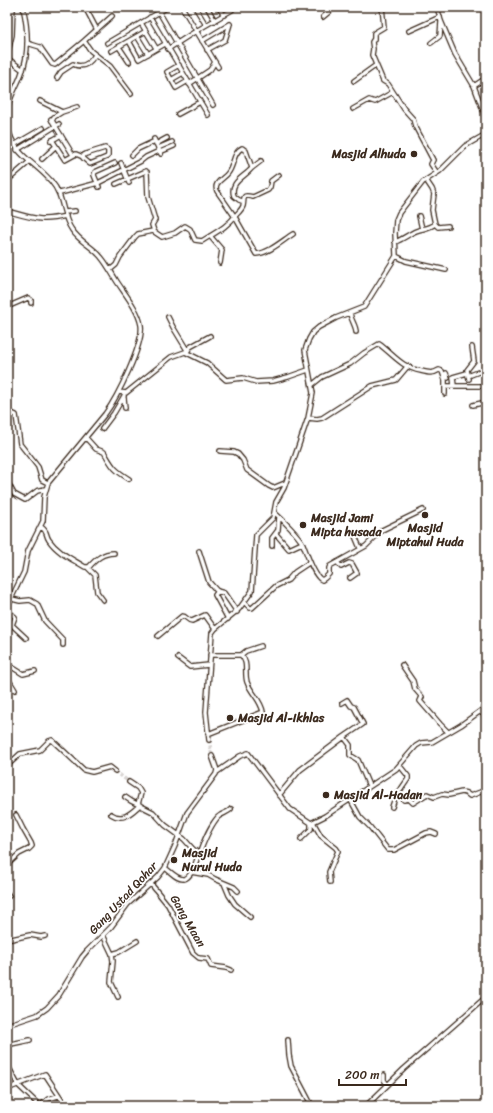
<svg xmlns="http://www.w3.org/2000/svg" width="493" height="1113" font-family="Sriracha,sans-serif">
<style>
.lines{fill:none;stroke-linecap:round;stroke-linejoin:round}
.minor-tunnel{stroke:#d8d4d2;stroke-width:3.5;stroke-dasharray:3.5 2;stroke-linecap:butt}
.minor-casing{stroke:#3b2a1e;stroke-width:6}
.minor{stroke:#fff;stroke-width:3.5}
.poi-dot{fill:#3b2a1e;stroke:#fff;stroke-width:1.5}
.labels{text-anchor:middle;stroke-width:3.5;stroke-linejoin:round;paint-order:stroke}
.poi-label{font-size:12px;font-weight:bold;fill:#3b2a1e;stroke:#fff;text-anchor:start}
.street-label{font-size:12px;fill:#3b2a1e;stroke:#fff}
</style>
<rect width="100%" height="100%" fill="#fff"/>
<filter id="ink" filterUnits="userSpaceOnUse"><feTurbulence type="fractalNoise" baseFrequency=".025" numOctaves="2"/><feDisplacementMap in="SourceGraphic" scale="8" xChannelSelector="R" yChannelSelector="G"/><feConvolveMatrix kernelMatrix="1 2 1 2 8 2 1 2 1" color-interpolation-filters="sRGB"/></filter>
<g filter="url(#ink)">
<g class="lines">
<path class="minor-tunnel" d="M209,740L212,756
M115,771L129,782"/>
<g class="minor-casing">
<path id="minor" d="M182,7L218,67
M195,7L206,25
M207,7L215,21
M218,7L224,15
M382,7L384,27L374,33V39L372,42L373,49L372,55L383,81L388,84L404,109L413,119L415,126L433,160L431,164L437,173
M437,7L441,21L455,54L474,86L486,118
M86,9L97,30
M159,12L213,105
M150,17L208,115
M323,17L335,7
M141,23L156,48
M409,31L440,17
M137,36L148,54
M84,41L91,51L110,66L131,94
M129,41L139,59L165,44
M202,41L230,24
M27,43L40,47L52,64L55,65L84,41L112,16
M107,43L168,7
M431,43L440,36L441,22
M119,47L129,62
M168,49L196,31L232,10L230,7
M207,50L225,40L230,24
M111,51L146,31
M7,56L12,35L13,7
M7,58L23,70
M179,65L167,72L176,88L188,81
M57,78L61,72L73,64C83,69 90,63 95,55
M171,80L183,73
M354,81L375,66
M189,84L210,70L215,62
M474,86L486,78
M40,101L62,112L77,107
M7,109C10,97 17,86 21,75C30,53 28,29 23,7
M353,109L369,100L375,102L393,92
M178,114L200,102
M51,119L73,155
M52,121L54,117L62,112
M7,125C15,158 32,159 51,181C65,197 61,215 72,230C80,242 93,247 101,257C107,264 111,272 116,280C124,293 138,309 141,325C144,344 117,398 105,414L48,483L44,497L43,521L28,551L24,572L7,607
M154,139L161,154
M52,140L65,160L76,154L83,157
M51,141L61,135
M156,144L167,138
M14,145L43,128
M105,148L108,150V155L107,157L90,164L83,158L84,155L86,154Z
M158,148L172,142
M17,150L59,124
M160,152L174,146
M132,155L138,149L155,141
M42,159L56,146
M121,163L129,183
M252,168L261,161
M147,172L148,197L155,220L152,225L154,231
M7,181L29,162
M116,184L146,171
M99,187L94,175L95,172L115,163
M60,193L98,183L141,161L146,157L159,151
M242,201L239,200L234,196C229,182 245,177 252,168L246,151L242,148C233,152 234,166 228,173C224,179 213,182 217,191L235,217L256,254C269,253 282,241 293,234
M7,211C32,218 40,222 66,216
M65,212L75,211
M419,216L422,229
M435,224L438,227L448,226
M210,236L222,250L220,263
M395,242C403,239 409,234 416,231C423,228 429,229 435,224L432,210L434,194L432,189L426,180
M396,256L406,261L446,270
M110,270L116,265L120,257L135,237L138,234L153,231L162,237L175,233L185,226L190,229L195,240L202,241C216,232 227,227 237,214C239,212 242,209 243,206C245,197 241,194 253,197L268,190L270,187L271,181L279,175
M7,307L28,298L31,300V303
M350,313C351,321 356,325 356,332
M168,317L173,327L187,350
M187,352L190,347L210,336
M446,373L448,378
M468,376L486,369
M469,379L467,370L474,361L472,347
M312,385L322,377L350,364L364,353L379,344C394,355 401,367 421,371C429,373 433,374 439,370L442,371L445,380V394
M445,386H486
M454,386L453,377L467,373
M119,392L126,393L171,357L185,352L207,363L226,380L243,378L256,382L273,381L288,377L308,370
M124,398L125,408
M473,405L486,402
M7,411L16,415L20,444L38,467L42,480L48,483
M308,418L317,419L322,418L372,386L396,380L407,367
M102,429L114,413L124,396
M86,438L96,449L104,452C113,467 113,469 129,479
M220,451L234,452L238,454L243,460L247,470L269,486L273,488L285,483
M7,481L14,494L25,500L37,491L45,489
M275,513C283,520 298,535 303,544C306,552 314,577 322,580L325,578L329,574V568L330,566L366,546L382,530L423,510
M41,527C48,531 45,534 49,540C58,553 72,559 85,567H89C96,559 103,553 114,553
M276,534L289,549L302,543
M355,536L360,548
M272,546V538L278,530L279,517
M199,551L209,582L217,591L224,593L237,612
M337,562L341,567L349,563L352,564L357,573L350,578
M87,567L95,575L97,592L103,600
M218,591L215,595L228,619
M12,599L20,601L30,600L37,604L45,621L63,640V645
M245,603L250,608H252L276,586L288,580L295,572L310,562
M7,610L15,617L12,625L26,638
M158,636L182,616C187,616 187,621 192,621L205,615L215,629
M210,655H241L246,651L261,646
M178,658L190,667L209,665
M7,664L23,674L35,671
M402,665L413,681L415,689L422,697L420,701L440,724L448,732
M7,677L15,690
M342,703L347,700L351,706L354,707L363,724L344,737
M479,712L486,715
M208,734L263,712C261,700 251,693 247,682C244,672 249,663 241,655
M209,740L206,712L212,633L215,629L239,609L252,591L256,535L273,518L276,502L284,488L308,418L313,393L305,350L309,339L313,332L319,327L336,318L364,307L396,256L395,233L396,220L399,213L423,182L440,171L465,146L486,134
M7,766L20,754L40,750L49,741L52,740L84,770L92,772L110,767L115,771
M217,772L240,756L248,753L290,809L311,823L325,816L396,769L416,746L421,743L432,742L461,725L486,707
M129,782L138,788L141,793L138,804
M398,793L404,800L409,799L413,803L427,794L434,797L442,794L449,795L462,792L466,793L470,796L486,790
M279,795L300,770L344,737L350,745V755L358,760L369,786
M125,797L131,801L153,812L165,825L184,839L192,848L199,854
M350,799L360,817L370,827L388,850H394L426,833L431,832L436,834
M392,807L395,798L408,779V776L400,766
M111,814C123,822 131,813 140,805
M313,822L321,836L336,848L338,851L329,872L330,882
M301,839L311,829V823
M7,865L19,854L29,849L32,846L31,843L23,829L16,815
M165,868C170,871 177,880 184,879C191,878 195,865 197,859C203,845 208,828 218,817C222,813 228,813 231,809
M191,872L208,875L215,879L234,887L238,891
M224,883L229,895L235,904L250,917
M151,884L168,905L193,953L199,958L208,959L211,966L226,968L231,970
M7,893L9,896
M103,935L112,954L113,961L111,982L118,997
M7,940L30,935L41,937L45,936
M112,954L119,952L137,941
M7,1025L37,1015L47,1008L59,995L82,957L87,951L111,927L128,904L158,877L165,868L175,846L187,813L216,774L217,770L212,756
M288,1040L289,1055L291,1066L312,1106
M7,1042L9,1044H11L30,1040
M7,1064L18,1085L40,1106
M384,1075V1080L387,1084
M7,1089L45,1074L66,1106
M40,1106L48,1099L58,1096
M366,1106L404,1069L486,997"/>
</g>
<use href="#minor" class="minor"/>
</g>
</g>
<g class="poi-dot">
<circle cx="414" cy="154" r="4"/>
<circle cx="425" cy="515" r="4"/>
<circle cx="303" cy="525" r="4"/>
<circle cx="230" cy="718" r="4"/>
<circle cx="326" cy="795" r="4"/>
<circle cx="174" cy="860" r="4"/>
</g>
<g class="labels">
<g class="poi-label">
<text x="406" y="158" text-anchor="end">Masjid Alhuda</text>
<text x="311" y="522">Masjid Jami<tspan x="311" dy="14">Mipta husada</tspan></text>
<text x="425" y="532" text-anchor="middle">Masjid<tspan x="425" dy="14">Miptahul Huda</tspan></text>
<text x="238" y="722">Masjid Al-Ikhlas</text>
<text x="334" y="799">Masjid Al-Hadan</text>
<text x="182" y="857">Masjid<tspan x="182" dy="14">Nurul Huda</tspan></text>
</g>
<g class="street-label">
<text transform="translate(123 898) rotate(-47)" y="4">Gang Ustad Qohar</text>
<text transform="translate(188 921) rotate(60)" y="4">Gang Maan</text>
</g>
</g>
<rect width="493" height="1113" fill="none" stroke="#fff" stroke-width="24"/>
<rect x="12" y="12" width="469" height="1089" fill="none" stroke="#3b2a1e" stroke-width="1.5" filter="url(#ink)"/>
<path d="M339 1079v6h67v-6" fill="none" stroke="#3b2a1e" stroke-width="2"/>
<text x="345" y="1079" font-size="12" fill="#3b2a1e" stroke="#ffffff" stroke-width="3" paint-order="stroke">200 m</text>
</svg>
